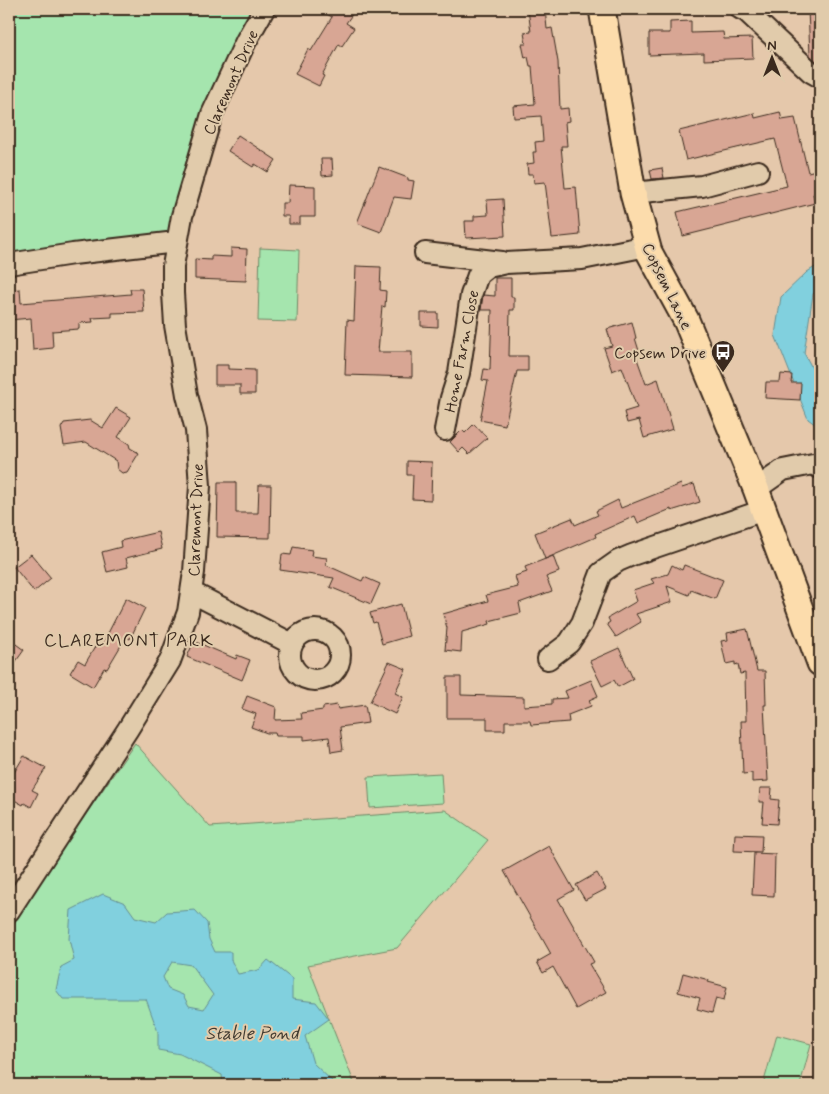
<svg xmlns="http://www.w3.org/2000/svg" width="829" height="1094" font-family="Mynerve,sans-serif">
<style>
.green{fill:#a5e5ae;stroke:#708866}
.water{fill:#81d0de;stroke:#658e91;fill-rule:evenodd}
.building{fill:#d8a694;stroke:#3b2a1e}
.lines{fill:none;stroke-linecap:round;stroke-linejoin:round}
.minor-casing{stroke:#3b2a1e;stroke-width:24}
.major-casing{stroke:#3b2a1e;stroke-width:29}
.minor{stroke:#e1cbab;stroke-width:20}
.major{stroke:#fcdcac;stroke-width:25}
.labels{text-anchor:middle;stroke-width:4;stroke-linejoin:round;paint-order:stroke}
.street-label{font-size:16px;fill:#3b2a1e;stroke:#e1cbab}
.poi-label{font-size:16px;fill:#3b2a1e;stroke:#e1cbab;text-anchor:end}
.neighbourhood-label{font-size:18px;letter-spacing:1px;fill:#3b2a1e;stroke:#e1cbab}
.water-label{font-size:18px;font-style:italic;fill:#423b31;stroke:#e1cbab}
</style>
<rect width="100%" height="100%" fill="#e5c8ab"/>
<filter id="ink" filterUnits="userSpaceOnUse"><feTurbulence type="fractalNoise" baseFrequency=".02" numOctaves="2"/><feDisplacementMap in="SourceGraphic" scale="10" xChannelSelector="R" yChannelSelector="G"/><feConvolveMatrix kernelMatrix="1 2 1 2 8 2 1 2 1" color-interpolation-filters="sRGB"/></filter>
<g filter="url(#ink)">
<path class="green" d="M9,9H258L172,232L9,257Z
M260,248L299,250L297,322L258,321Z
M135,743L210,827L445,810L488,840L397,948L308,965L355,1085H9V932L35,888Z
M441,773L443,803L370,808L368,777Z
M777,1035L811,1044L800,1085H763Z"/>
<path class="water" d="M820,264V286L813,294L804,353L818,379H820V428L808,419L775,335L781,297L807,272Z
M103,894L125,903L135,917L156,922L167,912L195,910L207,923L209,939L215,952H231V960L238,974L259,970L268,960L292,979V999L316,1002L329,1019L305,1036L313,1063L334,1083L333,1085H223L222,1075L180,1054L158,1050V1032L146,999H63L56,990L61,967L74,960L69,939L71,910ZM172,962L191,965L213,995L204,1009L189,1006L183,995L168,989L163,977Z"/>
<path class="building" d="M318,9H356L346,23L354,28L342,46L339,44L322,75L324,76L319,86L295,74L308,49L311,51L332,17Z
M528,9H545L547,29L552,28L558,62L560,109L568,108L569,121L565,122L567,146H561L565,188L576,187L580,235L552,238L545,182L534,183L533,174H528L527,164L534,163L533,152H536L535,142L543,141L541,116L514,118L513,106L535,104L532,66H530L528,57L525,58L522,44H526L524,33L531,32Z
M808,9H820V62H817L810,55Z
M691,21V33L723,32L724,39L752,38L753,58L704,60V53L649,55V33H670V22Z
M780,112L782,120L795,118L808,172L820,169V193L813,194L815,203L683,236L677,212L787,186L775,139L686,160L679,131L754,113L755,118Z
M238,135L276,160L268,172L255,164L253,167L228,151Z
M321,159H332L333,175L322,176Z
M379,167L408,178V180L414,181L411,199L394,197L381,232L357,223Z
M662,168L664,178L652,179L650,170Z
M289,185L315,186V217H300V224H289V216H282V203H288Z
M503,199L505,236L466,238L465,221H474V216L488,215L487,200Z
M231,248L247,249L246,281L195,279V259L211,260V256L231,257Z
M356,266L381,267L380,290L386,291L385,307L382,306L378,352H412V377L345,375L347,320L354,321Z
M495,278H511V297H514V310H510L509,356H528V371H517L505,425L480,420L488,381L482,380L484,369L490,370L492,310H481L483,295L495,296Z
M20,289L21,303L131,294L130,289H142L144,312L112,313V317L92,318L93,322L79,323V329L52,331L53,348L33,350L31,318L9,320V290Z
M421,313H438V327L421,326Z
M632,322L636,338H635L640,354L636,356L646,384L658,379L673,429L644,438L639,420L627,423L624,412L637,408L622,367L612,371L604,348L612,346L607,329Z
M215,365H228V369L255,370V394H240V385H215Z
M781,374L792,375L791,383H801L800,400L765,398L766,382H780Z
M116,408L131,417L118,437L129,444L130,448L139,453L127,472L122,473L117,469L116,461L86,442L64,445L61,428L64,423L90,420L103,428Z
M474,424L487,438L469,454L463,448L459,452L450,442L462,430L465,433Z
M407,461L432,462L431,500L412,499L413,475H407Z
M218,482H236V513H258L259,485H271L270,538L217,537Z
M681,484L682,488L694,484L700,502L671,511V509L638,523L635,516L595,534L596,537L545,559L535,533L572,518L575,525L598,515L596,511L618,500L621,508Z
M158,532L162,549L126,558L128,567L107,572L102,552L121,547L120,541Z
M293,547L312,550L311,556L327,558L326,565L362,581L364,577L380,584L371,604L330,587L334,578L280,570L282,554L291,555Z
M31,554L51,578L34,592L14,567Z
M553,556L559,572L546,577L552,591L519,603L521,613L489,621L490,624L462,632L461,652L445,650L447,628L443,614L488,601L486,595L518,587L515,576L527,572L525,567Z
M672,565L682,570L684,565L723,580L715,599L691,590L689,595L667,586L672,602L636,614L641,622L616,637L607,624L610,622L608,618L637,601L633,590L654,583L651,579L668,574Z
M126,598L145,608L130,639L126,637L107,669L104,668L93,687L70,673L78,660L85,664L99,640L103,643Z
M401,604L409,636L382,644L376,622L373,623L370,613Z
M747,629L757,671H765L766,705H764L768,781L752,782V773L743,774L741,721H746L745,673L740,674L738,664L735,665V662L726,664L721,641L728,640L727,633Z
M9,639L24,650L9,671Z
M194,641L236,659L237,655L250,660L242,680L187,657Z
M619,648L633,679L618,687L614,680L602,686L590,661Z
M389,662L406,669L395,693L403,697L395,714L370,702Z
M447,677H461V695L524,697V706L552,704V699L568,698L565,691L591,680L598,696L589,700L591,706L568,715L569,722L531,725L530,721H505V730H487V718H447Z
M247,696L276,707L275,720L302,719L301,713L323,710V707L337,705L338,709L365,705L368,723L340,727L343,750L331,752L329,737L304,740V736H276L275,733H267L251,727L256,714L242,709Z
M24,756L46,768L32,790L38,793L31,807L24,803L23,805L9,797V781Z
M760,788H772L771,799L779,800L777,824L762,823L764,802H759Z
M735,834L762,835L761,852L734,851Z
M549,846L574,890L558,899L594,962L589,964L606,992L576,1009L553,967L543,973L537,962L551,954L504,871Z
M754,853L775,854L774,896L752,895Z
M597,873L606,889L585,900L576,885Z
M683,973L709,980L708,982L727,987L724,1000L716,998L712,1013L697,1009L700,998L678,992Z"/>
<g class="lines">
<g class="minor-casing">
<path id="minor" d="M741,9L746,11L811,72L820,77
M633,193L702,186L758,171
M425,253L502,262
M9,264L73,254L176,242
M445,430L451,398L459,373L471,295L478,275L488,267L506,263L582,259L647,246
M756,489L783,470L813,464L820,468
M191,592L292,644
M290 655a25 25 0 1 1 50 0a25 25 0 1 1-50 0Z
M548,659L569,643L582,623L601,573L618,561L632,555L764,510
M9,911L128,729L170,661L188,612L194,572L200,486L196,430L187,395L175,325L173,293V266L182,216L212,114L246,41L264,9"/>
</g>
<g class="major-casing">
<path id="major" d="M602,9L633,193L649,252L686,320L756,489L820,663"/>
</g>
<use href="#minor" class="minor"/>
<use href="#major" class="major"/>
</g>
</g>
<defs>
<g id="bus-pin" transform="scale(1.25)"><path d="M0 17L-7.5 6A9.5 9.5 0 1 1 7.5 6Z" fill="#3b2a1e" stroke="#e1cbab"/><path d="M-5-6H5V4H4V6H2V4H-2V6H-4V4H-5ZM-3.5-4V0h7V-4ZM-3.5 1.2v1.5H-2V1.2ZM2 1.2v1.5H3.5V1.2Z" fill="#fff"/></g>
</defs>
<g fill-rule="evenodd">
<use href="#bus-pin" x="723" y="352"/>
</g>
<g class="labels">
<g class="street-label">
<text transform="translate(230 82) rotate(-66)" y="6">Claremont Drive</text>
<text transform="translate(668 286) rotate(64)" y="6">Copsem Lane</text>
<text transform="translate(461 351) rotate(-79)" y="6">Home Farm Close</text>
<text transform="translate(195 520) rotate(-88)" y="6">Claremont Drive</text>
</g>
<g class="poi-label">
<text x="706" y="358">Copsem Drive</text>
</g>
<g class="neighbourhood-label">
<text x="129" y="646">CLAREMONT PARK</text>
</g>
<g class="water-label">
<text x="252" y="1039">Stable Pond</text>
</g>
</g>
<rect width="829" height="1094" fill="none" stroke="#e1cbab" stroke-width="30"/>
<rect x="15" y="15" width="799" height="1064" fill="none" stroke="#3b2a1e" stroke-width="2" filter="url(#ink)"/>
<g transform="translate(772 58)" stroke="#e1cbab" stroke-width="4" paint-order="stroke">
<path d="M0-4L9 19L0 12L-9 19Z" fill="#3b2a1e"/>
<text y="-8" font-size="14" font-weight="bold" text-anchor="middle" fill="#3b2a1e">N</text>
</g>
</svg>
